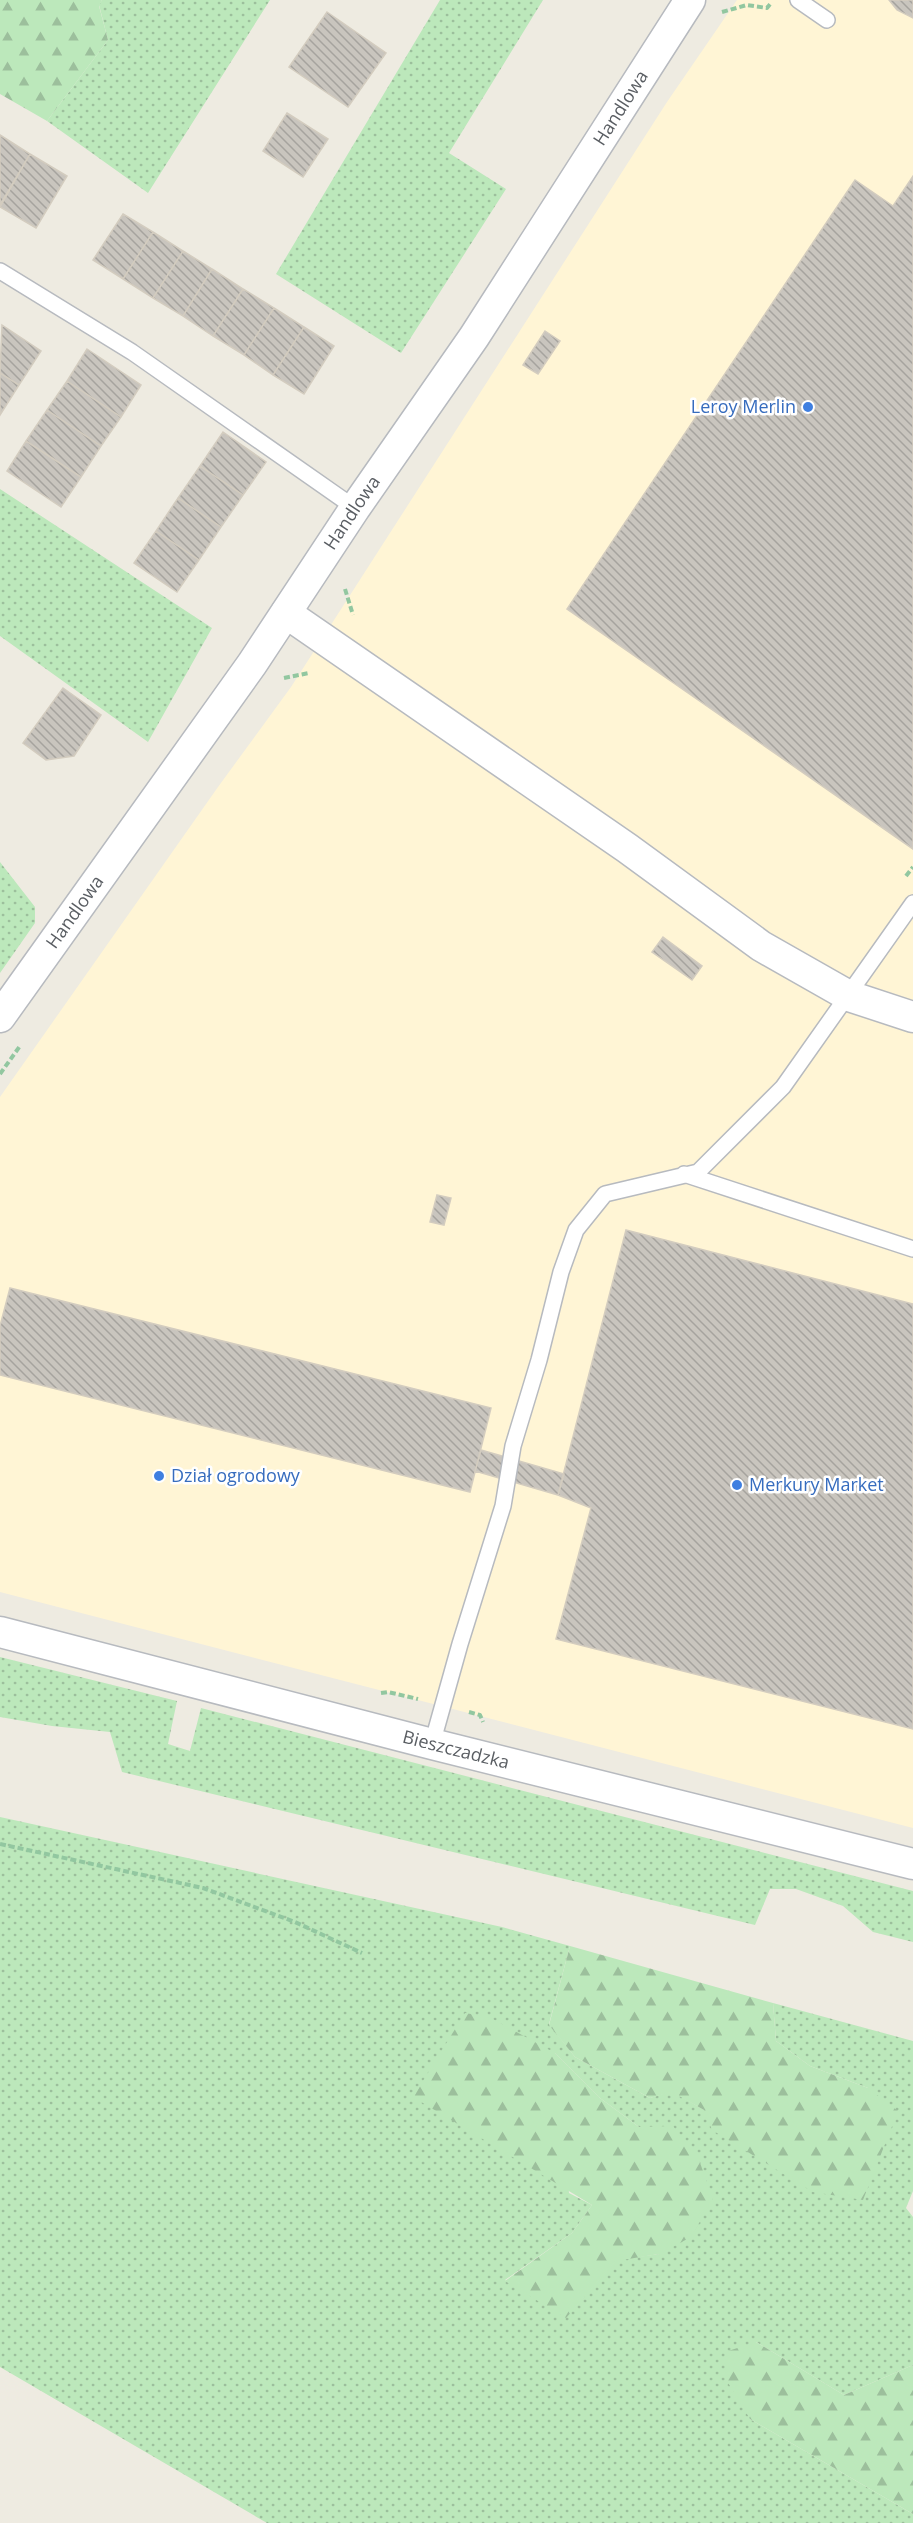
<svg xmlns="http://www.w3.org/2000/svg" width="913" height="2523" font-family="'Open Sans',sans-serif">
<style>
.commercial{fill:#fff5d5}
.grass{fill:url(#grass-dots);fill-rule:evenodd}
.forest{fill:url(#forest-firs)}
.building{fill:url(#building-back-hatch);stroke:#d3ccbf;stroke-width:1.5}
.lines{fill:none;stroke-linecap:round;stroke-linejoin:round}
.lane-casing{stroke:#b7babf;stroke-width:18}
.street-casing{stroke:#b7babf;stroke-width:33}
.path{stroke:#92c7a0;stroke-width:4;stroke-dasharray:6 3;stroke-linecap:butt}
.lane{stroke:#fff;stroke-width:15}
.street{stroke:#fff;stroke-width:30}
.shop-dot{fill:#3f7fe0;stroke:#fff;stroke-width:2}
.labels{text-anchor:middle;stroke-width:5;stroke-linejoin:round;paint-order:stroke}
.street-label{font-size:18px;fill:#5a5e63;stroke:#fff}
.shop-label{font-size:18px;fill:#366cbe;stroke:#fff;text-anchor:start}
</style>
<defs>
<pattern id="grass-dots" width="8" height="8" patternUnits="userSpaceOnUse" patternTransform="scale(1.5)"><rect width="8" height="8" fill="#bce8bb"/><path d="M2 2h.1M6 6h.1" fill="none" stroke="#9cbf9c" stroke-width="1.8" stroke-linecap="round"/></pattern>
<pattern id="forest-firs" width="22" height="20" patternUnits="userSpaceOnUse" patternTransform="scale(1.5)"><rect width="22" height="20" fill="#bce8bb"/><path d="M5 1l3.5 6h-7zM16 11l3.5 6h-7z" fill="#9cbf9c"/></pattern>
<pattern id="building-back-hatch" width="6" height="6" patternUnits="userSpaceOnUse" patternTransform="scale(1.5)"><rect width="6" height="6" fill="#c9c5be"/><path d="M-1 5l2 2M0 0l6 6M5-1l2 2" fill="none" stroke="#a6a39e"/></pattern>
</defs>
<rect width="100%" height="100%" fill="#eeebe1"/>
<path class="commercial" d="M737,0H913V1828L0,1592V1097L218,787L291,687L667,102Z"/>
<path class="grass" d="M102,0H270L148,193L47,121L108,40L99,5Z
M440,0H543L449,153L506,189L401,353L276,274Z
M0,489L212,628L148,742L0,636Z
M0,862L35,907V923L0,973Z
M0,1657L177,1701L168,1744L190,1751L201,1708L913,1891V1942L873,1932L843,1906L796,1889H770L755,1925L122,1772L110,1732L52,1726L0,1717Z
M0,1817L502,1927L570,1946L549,2024L575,2057L650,2098L672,2091L704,2110L868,2088L810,2066L776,2041L773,2003L913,2041V2191L906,2208L913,2217V2365L844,2395L756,2342L750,2419L913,2514V2523H267L0,2367ZM555,2053L600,2098L639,2127L659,2254L616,2260L566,2317L505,2280L572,2233L592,2205L569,2193Z"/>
<path class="forest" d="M0,0H102L99,6L108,40L47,121L0,94Z
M570,1946L773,2003L776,2041L810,2066L868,2088L898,2111L863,2200L813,2192L712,2130L704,2110L672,2092L650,2098L575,2057L549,2025Z
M465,2013L489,2017L555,2053L600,2098L639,2127L673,2126L699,2160L713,2199L691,2237L659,2254L616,2261L566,2318L505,2281L572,2233L592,2205L413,2097Z
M756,2342L844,2395L913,2365V2514L750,2419L727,2381L725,2352Z"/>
<path class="building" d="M913,0V18L897,10L889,0Z
M327,12L386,53L348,107L289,67Z
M287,113L328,139L303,177L263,151Z
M0,135L30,154L0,205Z
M30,154L67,176L36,228L0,207Z
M913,176V849L567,609L855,180L893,206Z
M123,214L153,232L123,279L93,260Z
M153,232L183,251L153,298L123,279Z
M183,251L212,269L183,316L153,298Z
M212,269L243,289L213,336L183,316Z
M243,289L274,308L244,355L213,336Z
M274,308L304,327L273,375L244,355Z
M2,325L41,351L19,385L0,373Z
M304,327L334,346L304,394L273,375Z
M545,331L560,341L538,374L523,365Z
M87,349L141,385L121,417L67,381Z
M0,373L19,385L0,415Z
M67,381L121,417L101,446L47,410Z
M47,410L101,446L81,477L26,441Z
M223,432L266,462L243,495L200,466Z
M26,441L81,477L61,507L7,471Z
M200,466L243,495L221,527L178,498Z
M178,498L221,527L199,560L156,531Z
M156,531L199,560L177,592L134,563Z
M63,688L101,715L74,756L46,760L23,743Z
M663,937L702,966L692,980L652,952Z
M437,1195L451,1198L444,1225L430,1222Z
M626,1230L913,1304V1729L556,1639L591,1508L558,1495Z
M10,1288L491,1408L470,1492L0,1375V1326Z
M481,1450L564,1474L558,1495L475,1471Z"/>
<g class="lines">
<g class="lane-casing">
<path id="lane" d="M798,0L827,20
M0,271L132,352L355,508
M684,1174L913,1249
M432,1744L460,1644L503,1506L513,1446L539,1360L561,1272L576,1230L605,1194L698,1172L783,1087L913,903"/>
</g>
<g class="street-casing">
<g id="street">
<path d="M286,613L627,848L761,946L849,996L913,1017"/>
<path id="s1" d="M0,1017L252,664L355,508L474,337L690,0"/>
<path id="s2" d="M0,1632L432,1744L913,1864"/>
</g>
</g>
<path class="path" d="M722,12L747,5L767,8L771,3
M345,589L353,615
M284,678L309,673
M906,876L913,867
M0,1074L20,1046
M381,1693L388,1692L418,1699
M469,1712L480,1715L483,1722
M0,1844L203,1888L295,1922L362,1953"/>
<use href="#lane" class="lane"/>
<use href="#street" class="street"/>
</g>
<g class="shop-dot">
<circle cx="808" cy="407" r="6"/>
<circle cx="159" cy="1476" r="6"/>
<circle cx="737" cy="1485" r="6"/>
</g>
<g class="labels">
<g class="street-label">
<text dy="6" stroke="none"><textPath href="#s1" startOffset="1101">Handlowa</textPath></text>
<text dy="6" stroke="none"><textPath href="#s1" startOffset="615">Handlowa</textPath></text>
<text dy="6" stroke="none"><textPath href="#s1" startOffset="129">Handlowa</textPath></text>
<text dy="6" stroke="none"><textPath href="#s2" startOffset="471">Bieszczadzka</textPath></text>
</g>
<g class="shop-label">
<text x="796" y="413" text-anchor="end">Leroy Merlin</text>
<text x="171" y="1482">Dział ogrodowy</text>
<text x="749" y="1491">Merkury Market</text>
</g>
</g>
</svg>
